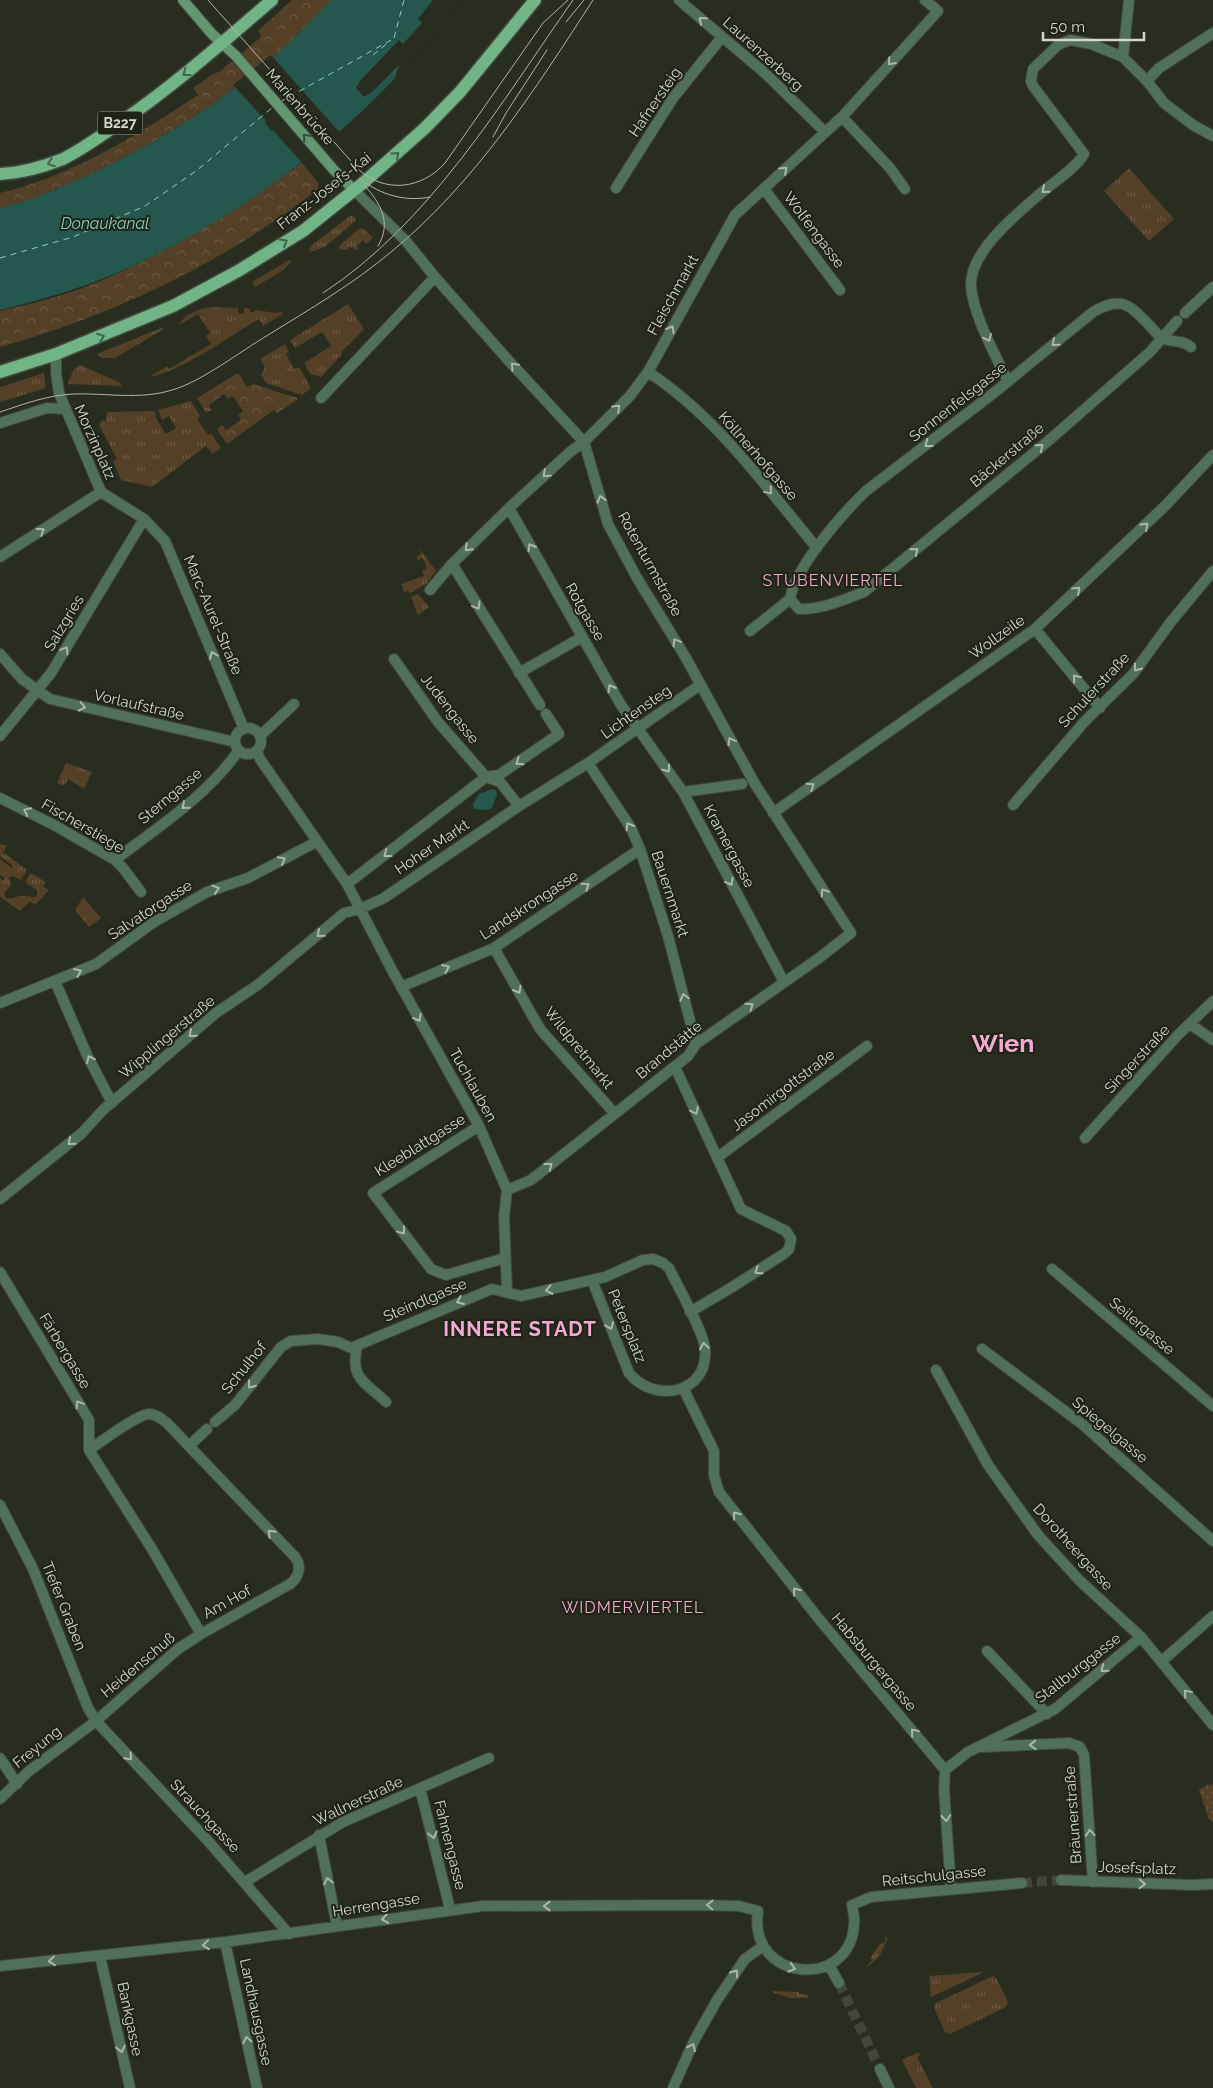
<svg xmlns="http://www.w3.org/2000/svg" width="1213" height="2088" font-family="Raleway,sans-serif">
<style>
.grass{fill:url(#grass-tufts)}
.park{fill:url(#park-crowns)}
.garden{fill:url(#garden-dots)}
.water{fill:#26574e}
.pier{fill:#282d20}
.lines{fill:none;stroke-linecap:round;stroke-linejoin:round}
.ferry{stroke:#80d3c3;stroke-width:1;stroke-dasharray:6 5;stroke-linecap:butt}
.street-tunnel{stroke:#42463a;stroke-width:10;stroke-dasharray:10 5;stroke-linecap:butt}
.street-casing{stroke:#43483c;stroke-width:12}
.secondary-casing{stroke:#43483c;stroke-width:12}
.primary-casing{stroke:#43483c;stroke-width:15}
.street{stroke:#507059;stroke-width:10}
.secondary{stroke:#639772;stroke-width:10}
.primary{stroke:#71b485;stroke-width:12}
.tram{stroke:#b1b4ac;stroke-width:1}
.oneway{stroke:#acb7ab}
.oneway2{stroke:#436448}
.oneway3{stroke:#364c36}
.labels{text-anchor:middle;stroke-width:4;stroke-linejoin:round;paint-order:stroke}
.shield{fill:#1e2316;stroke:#9da097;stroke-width:1}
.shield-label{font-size:14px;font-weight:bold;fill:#d3d6ce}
.street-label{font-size:15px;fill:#d3d6ce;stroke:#1e2316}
.water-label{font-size:16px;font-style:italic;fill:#80d3c3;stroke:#1e2316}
.neighbourhood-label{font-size:16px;letter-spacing:1px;fill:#f3a9d1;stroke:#1e2316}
.district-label{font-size:20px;font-weight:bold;letter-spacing:1px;fill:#f3a9d1;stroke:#1e2316}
.town-label{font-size:25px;font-weight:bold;fill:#f3a9d1;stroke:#1e2316}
</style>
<defs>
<pattern id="grass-tufts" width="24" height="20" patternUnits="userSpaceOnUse" patternTransform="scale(1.25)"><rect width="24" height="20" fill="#543f27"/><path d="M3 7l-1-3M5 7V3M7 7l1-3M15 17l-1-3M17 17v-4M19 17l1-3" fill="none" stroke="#6c5a45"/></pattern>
<pattern id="park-crowns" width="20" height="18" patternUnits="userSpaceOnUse" patternTransform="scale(1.25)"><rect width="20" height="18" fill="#543f27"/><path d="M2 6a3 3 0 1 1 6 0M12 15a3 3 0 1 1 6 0" fill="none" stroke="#6c5a45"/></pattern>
<pattern id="garden-dots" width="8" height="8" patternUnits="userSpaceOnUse" patternTransform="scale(1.25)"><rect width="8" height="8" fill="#543f27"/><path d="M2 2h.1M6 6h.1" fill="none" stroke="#6c5a45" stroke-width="1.8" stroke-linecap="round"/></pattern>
</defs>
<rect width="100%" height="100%" fill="#282d20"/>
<path class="grass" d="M1129,168L1174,219L1149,241L1104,191Z
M351,215L356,219L354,222L325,247L311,252L309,249L312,245Z
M360,228L365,230L373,238L366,244L363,240L357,246L359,250L348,247L347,250L339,249L340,245Z
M289,260L291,262L282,271L255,287L252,282Z
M348,304L364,329L341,352L342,354L321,377L310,374L304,363L331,346L322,332L295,348L290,340Z
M210,307L238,308V313L244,314V308L250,309V312H254L255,310L276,313L281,312L283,314L263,326L259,319C230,336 181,372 149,377L167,366L169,369L211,344L206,336L210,333L198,314L179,325C184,314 199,309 210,307Z
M164,327L162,330L115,358H102L97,354Z
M285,344L289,352L286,354L294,369L299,367L311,388L302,395L266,383L261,375L265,367L260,359Z
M80,365L121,383V386L68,384L73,370Z
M44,373L46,388L0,402V387Z
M191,401L200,416L197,419L208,435L211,433L221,448L213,454L206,446L152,487L121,480L113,461L117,459L99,425L102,420L105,421L108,412L155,411L156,418L166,434L176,428L169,416L162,420L158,410Z
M420,549L436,571L426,584L410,593L408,591L404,592L401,584L424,576L422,571L427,569L423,558L418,560L416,557L421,553Z
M418,594L429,607L418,615L411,597Z
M66,763L92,772L84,789L68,779L64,786L57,783Z
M0,844L7,846L3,852L27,870L21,880L13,876L9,878L11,885L4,893L6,898C14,900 17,895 24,896C30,896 32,898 37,896V890L25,882L31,873L46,882L43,887L49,890L35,905L30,901L20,911L0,897V878L3,881L5,878L0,875V859L12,868L13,866L0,856Z
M83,897L101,918L89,927L75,910Z
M886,1937L888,1938L880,1955L868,1967L867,1966L872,1960L870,1958L880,1944L884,1943Z
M983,1972L982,1973L931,1997L929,1976Z
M993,1976L996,1978L1008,2002L1006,2007L950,2034L945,2032L934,2008L936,2003Z
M773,1991L799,1992V1994L808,1995V1998H791L773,1993Z
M919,2052L920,2056L917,2057L933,2088H916L902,2060Z"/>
<path class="park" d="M292,0H331C313,18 296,37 277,54C217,106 148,149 75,181C50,192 26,202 0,208V193C72,176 137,135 198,95L193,88L213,74L219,72L259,39L261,35L258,31Z
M302,163L319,184L317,190C223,263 114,315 0,347V311C29,304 60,297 88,286C165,255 234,211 302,163Z
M238,373L247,387L253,384L297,398V400L277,413L274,410L227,444L217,429L222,425L226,430L241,420L238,415L243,411L233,396L228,399L224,394L209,405L212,410L206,413L197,398Z"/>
<path class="garden" d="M1208,1784L1209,1786L1213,1784V1822L1209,1820L1199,1790Z"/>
<path class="water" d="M331,0H461C443,21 426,43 408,64C334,148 221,228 119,272C80,289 40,300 0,310V208C26,202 50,192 75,181C148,149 217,106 277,54C296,37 313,18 331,0Z
M492,789L496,790L497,794L492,808L488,810L474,809L473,804L479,794Z"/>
<path class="pier" d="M433,0H464L409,66L394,81L399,65L372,92L364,97L356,88L360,81L399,40L403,44L422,23L418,19Z
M271,55L340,133L303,164L273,130L272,131L269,128L265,123L266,121L233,85Z"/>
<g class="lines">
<path class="ferry" d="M394,38L404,0
M373,55L389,42
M280,102L393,39
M0,258L73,237L145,206L196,171L273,107"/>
<path class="street-tunnel" d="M1022,1883L1061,1880
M839,1983L880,2069"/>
<g class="street-casing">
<path id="street" d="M679,0L767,75L825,132
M1123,57L1129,0
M1147,81L1159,68L1213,33
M842,117L890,168L905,189
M616,188L673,98L722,37
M764,189L840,290
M354,190L405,240L435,277L508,360L584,442L608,524L637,578L686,658L755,784L851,933L819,958L696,1044L688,1056L531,1180L507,1190
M1185,313L1213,287
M56,354V373L59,393L101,492L144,519L165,541L244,729
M648,372C716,416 765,486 817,548
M1008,382C996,356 972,313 971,285C970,251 1018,213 1041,193C1053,183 1077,167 1084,154L1033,86L1031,81L1033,69L1058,45L1070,40L1091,44L1123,57L1147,81L1164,103L1193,125L1213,136
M321,398L435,277
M0,423L47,408L64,409
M509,508L621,705L683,792L784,982
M0,557L101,492
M452,564L540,705
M430,590L452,564L509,508L570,452L584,442L629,397L648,372L735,215L842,117L938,11L925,0
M790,599L799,609C820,610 844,600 864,592L1047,442L1150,352L1177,321
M1035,629L1100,708
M750,631L790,599C795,567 843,513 866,491L995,392L1093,312C1122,295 1130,305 1151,327C1154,330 1158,336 1162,338C1171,343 1182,339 1191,347
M0,654L22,679L50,699L235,742
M394,659L438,722L486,777L500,782L519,806
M519,673L582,637
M235 741a13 13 0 1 1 26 0a13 13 0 1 1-26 0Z
M0,736L51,673L144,519
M260,736L294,704
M257,751L260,759L347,884L393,972L479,1126L507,1190L504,1217L507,1291
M588,763L631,828L640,849L668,936L696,1044
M683,792L742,784
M0,798L54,825L115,860L123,868L141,892
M1013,805L1085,721L1133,674L1170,623L1213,571
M773,813L1035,629L1166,505L1213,455
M115,860C158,827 208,795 239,750
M347,884L486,777L499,775L559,734L546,714
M494,948L540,1029L615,1114
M55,981L87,1055L112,1103
M401,987L494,948L640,849
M0,1003L96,964L154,922L207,892L248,878L316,842
M1190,1024L1213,1040
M675,1067L741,1209L786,1231L791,1239L789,1249L785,1253L734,1286L690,1312
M479,1126L373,1193L431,1269L446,1275L505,1258
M1085,1138L1178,1035L1213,1001
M718,1157L867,1046
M0,1199L82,1133L103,1110L216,1013L259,984L344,913L360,909L384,898L519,806L588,763L700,685
M1052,1269L1213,1406
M0,1272L89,1420V1450
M357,1346C350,1379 364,1381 386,1402
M982,1349L1082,1424L1213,1541
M936,1370L988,1465L1038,1535L1080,1581L1141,1637L1213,1725
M685,1387L686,1394L714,1451V1475L719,1492L819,1619L945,1770L944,1789L951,1889
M215,1422L235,1405L281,1347L291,1341L318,1339L338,1342L351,1348L492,1289L521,1296L605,1277L643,1260L653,1259L663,1263L669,1268C678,1287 704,1332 705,1349C709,1394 654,1404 629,1373L592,1280
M189,1446L207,1429
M0,1505L33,1569L88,1708L96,1721L208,1841L289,1934
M987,1651L1047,1714
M1162,1661L1213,1616
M983,1747L1069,1743L1080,1747L1084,1755L1093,1882
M0,1758L17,1784
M945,1770L968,1752L1055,1709L1141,1637
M420,1788L450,1909
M0,1799L29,1771L96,1721L178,1649L201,1634L290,1584C299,1577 302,1566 295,1557L167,1423C162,1419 156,1414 149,1414C136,1415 101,1442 89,1450L152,1549L201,1634
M319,1835L337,1926
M1061,1880L1192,1885L1213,1884
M245,1882L343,1822L489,1758
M225,1942L257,2088
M100,1956L130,2088
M829,1965L839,1983
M0,1966L225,1942L483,1906L697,1905L739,1906L758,1911C747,1982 851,1991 854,1924C855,1918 853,1911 852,1905L871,1897L1022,1883
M880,2069L889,2088
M673,2088L694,2041L717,2000L745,1959L763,1946"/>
</g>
<g class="secondary-casing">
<path id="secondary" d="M183,0L212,34L236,56L333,169L354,190"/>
</g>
<g class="primary-casing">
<path id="primary" d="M0,174C21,173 43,167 63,159C83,149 102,135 121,122C175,85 223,42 272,0
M0,372L56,354L173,306L238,271L303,231L363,183L425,128L460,92L535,0"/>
</g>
<use href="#street" class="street"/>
<use href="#secondary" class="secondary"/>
<use href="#primary" class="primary"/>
<path class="tram" d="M208,0L358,169C385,194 422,189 445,163L543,23L568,0
M566,22L584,0
M493,137L506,113L547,50
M360,179C381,195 405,202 430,197
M365,186C381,204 392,223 378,246
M323,293C430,223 501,103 573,0
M0,412C24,404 48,395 74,394C107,393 140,400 172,390C201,382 241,351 268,335C310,309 353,284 391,252C475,183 535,90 593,0"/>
</g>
<defs><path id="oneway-chevron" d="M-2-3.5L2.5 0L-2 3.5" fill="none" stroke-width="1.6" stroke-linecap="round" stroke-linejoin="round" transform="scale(1.25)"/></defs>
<g class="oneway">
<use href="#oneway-chevron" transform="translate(702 20) rotate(-139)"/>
<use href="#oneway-chevron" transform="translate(891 62) rotate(132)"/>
<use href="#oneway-chevron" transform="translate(784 170) rotate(-43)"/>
<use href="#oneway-chevron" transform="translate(1045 190) rotate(139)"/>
<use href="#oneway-chevron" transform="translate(671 329) rotate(-61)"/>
<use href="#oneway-chevron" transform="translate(988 338) rotate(65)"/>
<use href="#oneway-chevron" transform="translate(1055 343) rotate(140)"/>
<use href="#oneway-chevron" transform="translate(514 366) rotate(-133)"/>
<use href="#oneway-chevron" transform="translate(617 408) rotate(-44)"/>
<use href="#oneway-chevron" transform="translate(928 444) rotate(142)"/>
<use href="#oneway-chevron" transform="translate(1040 447) rotate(-40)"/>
<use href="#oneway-chevron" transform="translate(546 474) rotate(137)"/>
<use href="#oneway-chevron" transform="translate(769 491) rotate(50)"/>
<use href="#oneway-chevron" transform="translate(601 499) rotate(-107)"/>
<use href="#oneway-chevron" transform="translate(1145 526) rotate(-43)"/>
<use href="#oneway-chevron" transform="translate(41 531) rotate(-33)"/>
<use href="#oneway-chevron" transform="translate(531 547) rotate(-120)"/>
<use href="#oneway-chevron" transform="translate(468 548) rotate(135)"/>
<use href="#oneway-chevron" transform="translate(915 551) rotate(-39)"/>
<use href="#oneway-chevron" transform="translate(1077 590) rotate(-43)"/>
<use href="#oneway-chevron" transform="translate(477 606) rotate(59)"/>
<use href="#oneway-chevron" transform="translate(676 642) rotate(-121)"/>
<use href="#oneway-chevron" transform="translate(65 650) rotate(-59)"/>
<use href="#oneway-chevron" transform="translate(213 655) rotate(-113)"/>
<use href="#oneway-chevron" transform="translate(1137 668) rotate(126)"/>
<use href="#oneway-chevron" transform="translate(1076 678) rotate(-129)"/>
<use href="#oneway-chevron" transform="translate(611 688) rotate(-120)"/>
<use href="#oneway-chevron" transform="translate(82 707) rotate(13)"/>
<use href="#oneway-chevron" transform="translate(731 741) rotate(-119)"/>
<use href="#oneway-chevron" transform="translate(519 762) rotate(146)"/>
<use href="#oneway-chevron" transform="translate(667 769) rotate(54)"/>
<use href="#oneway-chevron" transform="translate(811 786) rotate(-35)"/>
<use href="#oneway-chevron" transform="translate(185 806) rotate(139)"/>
<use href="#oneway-chevron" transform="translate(27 811) rotate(-154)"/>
<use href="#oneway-chevron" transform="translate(629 826) rotate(-120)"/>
<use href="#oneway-chevron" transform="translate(387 854) rotate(142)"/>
<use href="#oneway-chevron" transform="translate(282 860) rotate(-28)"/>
<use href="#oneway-chevron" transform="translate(730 882) rotate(61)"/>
<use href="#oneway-chevron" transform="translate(586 886) rotate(-34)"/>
<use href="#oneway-chevron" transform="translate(216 889) rotate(-18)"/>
<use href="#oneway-chevron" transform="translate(824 892) rotate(-123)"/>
<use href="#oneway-chevron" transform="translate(320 934) rotate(140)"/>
<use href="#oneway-chevron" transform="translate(446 968) rotate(-23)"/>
<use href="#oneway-chevron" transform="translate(78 972) rotate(-23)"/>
<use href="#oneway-chevron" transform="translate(518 990) rotate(60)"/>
<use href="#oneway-chevron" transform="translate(684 997) rotate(-105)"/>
<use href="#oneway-chevron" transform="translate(750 1006) rotate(-35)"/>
<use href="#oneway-chevron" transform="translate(418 1018) rotate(61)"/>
<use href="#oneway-chevron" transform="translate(192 1034) rotate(139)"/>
<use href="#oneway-chevron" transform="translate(90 1059) rotate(-116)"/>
<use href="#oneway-chevron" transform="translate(695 1111) rotate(65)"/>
<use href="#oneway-chevron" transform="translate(71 1142) rotate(140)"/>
<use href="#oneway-chevron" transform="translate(549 1166) rotate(-38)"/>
<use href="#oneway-chevron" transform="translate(402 1231) rotate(53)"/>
<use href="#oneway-chevron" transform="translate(758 1271) rotate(146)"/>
<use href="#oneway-chevron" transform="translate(549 1290) rotate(168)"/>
<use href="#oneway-chevron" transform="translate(460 1301) rotate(157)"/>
<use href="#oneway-chevron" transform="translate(610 1326) rotate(68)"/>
<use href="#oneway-chevron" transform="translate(704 1346) rotate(-99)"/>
<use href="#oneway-chevron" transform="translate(251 1385) rotate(128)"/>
<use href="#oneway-chevron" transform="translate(79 1404) rotate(-121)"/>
<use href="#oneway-chevron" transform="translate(736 1515) rotate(-128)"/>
<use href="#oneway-chevron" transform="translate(271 1533) rotate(-135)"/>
<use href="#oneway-chevron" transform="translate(796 1591) rotate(-129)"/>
<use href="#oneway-chevron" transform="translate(1104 1669) rotate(141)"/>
<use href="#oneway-chevron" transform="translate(1187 1693) rotate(-130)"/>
<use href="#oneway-chevron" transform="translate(914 1732) rotate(-130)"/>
<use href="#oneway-chevron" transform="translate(1033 1745) rotate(178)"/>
<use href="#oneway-chevron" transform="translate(129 1757) rotate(47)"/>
<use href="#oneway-chevron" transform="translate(946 1818) rotate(86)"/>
<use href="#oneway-chevron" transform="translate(1090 1833) rotate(-94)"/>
<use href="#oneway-chevron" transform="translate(433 1835) rotate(77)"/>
<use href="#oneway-chevron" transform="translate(328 1881) rotate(-102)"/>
<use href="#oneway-chevron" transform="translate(1142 1884) rotate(2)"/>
<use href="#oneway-chevron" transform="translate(710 1905) rotate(-179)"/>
<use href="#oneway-chevron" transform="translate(547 1906) rotate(180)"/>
<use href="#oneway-chevron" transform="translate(385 1919) rotate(171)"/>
<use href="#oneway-chevron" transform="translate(206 1945) rotate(174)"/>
<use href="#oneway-chevron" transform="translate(52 1961) rotate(174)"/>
<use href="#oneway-chevron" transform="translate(792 1968) rotate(16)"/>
<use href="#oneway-chevron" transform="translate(735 1973) rotate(-55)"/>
<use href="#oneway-chevron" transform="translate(247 2040) rotate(-102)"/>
<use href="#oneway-chevron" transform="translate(692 2047) rotate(-65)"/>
<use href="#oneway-chevron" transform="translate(121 2049) rotate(77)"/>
</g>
<g class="oneway2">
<use href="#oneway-chevron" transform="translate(186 73) rotate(142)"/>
<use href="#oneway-chevron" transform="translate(396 155) rotate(-42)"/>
<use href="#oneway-chevron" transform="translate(51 163) rotate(159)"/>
<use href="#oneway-chevron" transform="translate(284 242) rotate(-31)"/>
<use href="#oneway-chevron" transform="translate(101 337) rotate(-21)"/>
</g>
<use class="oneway3" href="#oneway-chevron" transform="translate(306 137) rotate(-131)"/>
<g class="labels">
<rect class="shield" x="97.5" y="111.5" width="45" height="23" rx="4"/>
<g class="shield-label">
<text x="120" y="128">B227</text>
</g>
<g class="street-label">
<text transform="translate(763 54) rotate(42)" y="5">Laurenzerberg</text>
<text transform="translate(655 102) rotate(-56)" y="5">Hafnersteig</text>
<text transform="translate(300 107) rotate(49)" y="5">Marienbrücke</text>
<text transform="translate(324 191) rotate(-38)" y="5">Franz-Josefs-Kai</text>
<text transform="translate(814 230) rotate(53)" y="5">Wolfengasse</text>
<text transform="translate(673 295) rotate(-61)" y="5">Fleischmarkt</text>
<text transform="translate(958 402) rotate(-38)" y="5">Sonnenfelsgasse</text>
<text transform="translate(95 442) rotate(66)" y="5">Morzinplatz</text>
<text transform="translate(1007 455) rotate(-40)" y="5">Bäckerstraße</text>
<text transform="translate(758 456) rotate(49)" y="5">Köllnerhofgasse</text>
<text transform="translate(650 564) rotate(61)" y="5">Rotenturmstraße</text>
<text transform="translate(585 612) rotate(60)" y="5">Rotgasse</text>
<text transform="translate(213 615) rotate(67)" y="5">Marc-Aurel-Straße</text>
<text transform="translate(64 623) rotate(-59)" y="5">Salzgries</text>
<text transform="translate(997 637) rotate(-36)" y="5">Wollzeile</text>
<text transform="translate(1094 690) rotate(-47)" y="5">Schulerstraße</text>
<text transform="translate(139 705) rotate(13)" y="5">Vorlaufstraße</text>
<text transform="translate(450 709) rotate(52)" y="5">Judengasse</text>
<text transform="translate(636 712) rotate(-35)" y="5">Lichtensteg</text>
<text transform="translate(170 796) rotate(-40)" y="5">Sterngasse</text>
<text transform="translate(83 826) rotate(30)" y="5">Fischerstiege</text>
<text transform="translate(729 846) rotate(62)" y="5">Kramergasse</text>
<text transform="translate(432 847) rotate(-34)" y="5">Hoher Markt</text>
<text transform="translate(670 894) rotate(72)" y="5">Bauernmarkt</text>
<text transform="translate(529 905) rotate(-33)" y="5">Landskrongasse</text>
<text transform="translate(150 910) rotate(-33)" y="5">Salvatorgasse</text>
<text transform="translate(167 1037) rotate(-40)" y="5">Wipplingerstraße</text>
<text transform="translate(579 1048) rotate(51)" y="5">Wildpretmarkt</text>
<text transform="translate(669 1050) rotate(-40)" y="5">Brandstätte</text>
<text transform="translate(1137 1059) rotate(-47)" y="5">Singerstraße</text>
<text transform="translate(473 1085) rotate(61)" y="5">Tuchlauben</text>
<text transform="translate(783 1090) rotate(-37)" y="5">Jasomirgottstraße</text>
<text transform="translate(420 1145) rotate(-32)" y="5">Kleeblattgasse</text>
<text transform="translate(425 1300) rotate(-23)" y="5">Steindlgasse</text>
<text transform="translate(627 1326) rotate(68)" y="5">Petersplatz</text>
<text transform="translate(1142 1326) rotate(40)" y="5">Seilergasse</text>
<text transform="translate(65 1351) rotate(59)" y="5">Färbergasse</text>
<text transform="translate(244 1368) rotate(-51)" y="5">Schulhof</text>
<text transform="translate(1110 1430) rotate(40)" y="5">Spiegelgasse</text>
<text transform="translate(1073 1547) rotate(48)" y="5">Dorotheergasse</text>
<text transform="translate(227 1602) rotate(-29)" y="5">Am Hof</text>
<text transform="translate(64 1606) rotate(68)" y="5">Tiefer Graben</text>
<text transform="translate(874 1662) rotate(50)" y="5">Habsburgergasse</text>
<text transform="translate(138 1665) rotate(-40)" y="5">Heidenschuß</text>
<text transform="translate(1078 1668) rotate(-38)" y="5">Stallburggasse</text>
<text transform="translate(37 1747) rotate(-39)" y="5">Freyung</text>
<text transform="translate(358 1801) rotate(-25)" y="5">Wallnerstraße</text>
<text transform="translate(1073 1815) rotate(-94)" y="5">Bräunerstraße</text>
<text transform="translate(205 1816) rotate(47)" y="5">Strauchgasse</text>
<text transform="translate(450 1845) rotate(76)" y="5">Fahnengasse</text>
<text transform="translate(1137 1868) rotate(2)" y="5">Josefsplatz</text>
<text transform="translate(934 1876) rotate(-6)" y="5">Reitschulgasse</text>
<text transform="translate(376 1905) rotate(-9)" y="5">Herrengasse</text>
<text transform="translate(256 2012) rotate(78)" y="5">Landhausgasse</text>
<text transform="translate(130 2019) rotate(78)" y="5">Bankgasse</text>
</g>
<g class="water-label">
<text x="105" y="229">Donaukanal</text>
</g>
<g class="neighbourhood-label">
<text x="833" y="586">STUBENVIERTEL</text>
<text x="633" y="1613">WIDMERVIERTEL</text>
</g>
<g class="district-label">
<text x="520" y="1336">INNERE STADT</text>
</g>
<g class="town-label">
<text x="1003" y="1052">Wien</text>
</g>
</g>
<path d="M1043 32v8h101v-8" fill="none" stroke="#d3d6ce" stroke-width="2.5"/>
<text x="1050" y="32" font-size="15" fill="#d3d6ce" stroke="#1e2316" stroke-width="4" paint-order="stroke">50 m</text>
</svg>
